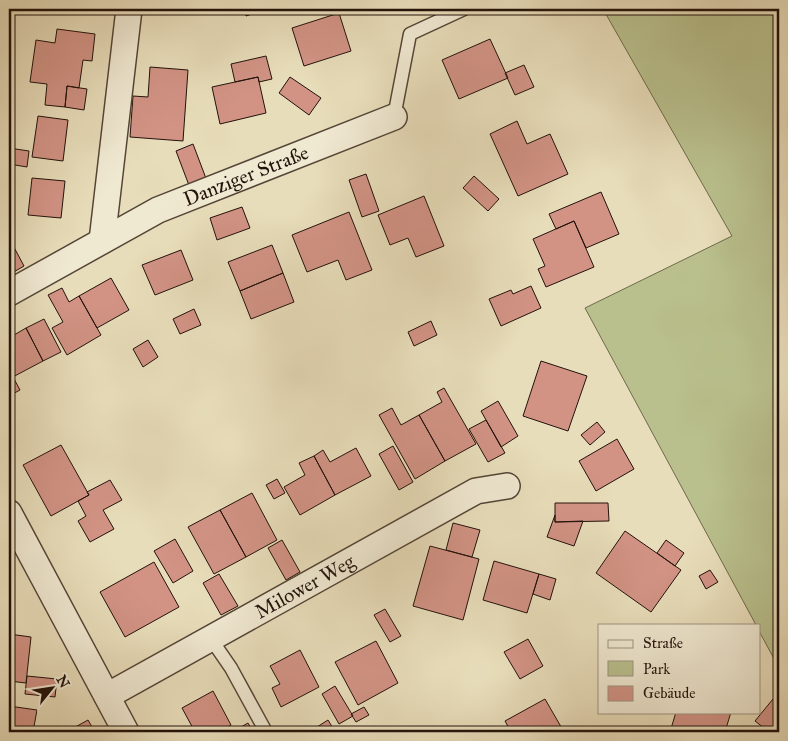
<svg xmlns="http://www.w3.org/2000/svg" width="788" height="741" font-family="'IM FELL Great Primer',serif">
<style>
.green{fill:#b9c08d;stroke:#6e694c}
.building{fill:#d29385;stroke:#22120b}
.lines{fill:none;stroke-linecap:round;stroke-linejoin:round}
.lane-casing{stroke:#544537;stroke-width:15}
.street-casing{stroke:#544537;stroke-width:28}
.lane{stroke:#f0e9d2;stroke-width:12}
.street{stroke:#f0e9d2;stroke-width:25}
.labels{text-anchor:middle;stroke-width:4.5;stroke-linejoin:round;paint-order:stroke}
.street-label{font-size:20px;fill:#22120b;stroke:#f0e9d2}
</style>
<rect width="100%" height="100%" fill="#e8ddba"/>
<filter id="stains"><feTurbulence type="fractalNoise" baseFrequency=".004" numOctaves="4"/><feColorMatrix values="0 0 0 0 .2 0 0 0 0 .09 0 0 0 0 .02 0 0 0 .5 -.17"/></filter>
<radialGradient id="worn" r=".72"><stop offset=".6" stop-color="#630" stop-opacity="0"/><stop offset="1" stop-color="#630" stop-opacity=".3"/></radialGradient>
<path class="green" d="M603,9H779V668L759,631V625H756L585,308L732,236Z"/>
<path class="building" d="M244,9H261V11L246,16Z
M339,13L351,51L304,66L292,28Z
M57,29L95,34L92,61L83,60L79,88L67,86L65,107L45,105L47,84L30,82L36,40L55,43Z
M490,39L508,78L459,99L442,60Z
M266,56L272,79L259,82L258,77L235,82L231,64Z
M524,65L534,87L515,95L505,73Z
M150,67L188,70L183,141L130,137L133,96L148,97Z
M258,77L266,113L220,124L212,87Z
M290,77L321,98L309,115L279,93Z
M67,86L87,89L84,110L65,107Z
M38,116L68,120L63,161L32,157Z
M517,121L527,144L550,134L568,174L518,196L490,134Z
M193,144L207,181L190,188L176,151Z
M9,148L29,151L27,167L9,164Z
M366,174L379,211L362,217L349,180Z
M474,176L499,199L488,211L463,188Z
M32,178L65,181L61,218L28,215Z
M601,192L619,234L586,248L574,221L556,229L549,214Z
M424,196L444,246L416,257L408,238L390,245L378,215Z
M242,207L250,228L217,240L210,218Z
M349,212L372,270L346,280L338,260L307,272L292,235Z
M574,221L594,267L546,287L538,269L545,266L533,239Z
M9,238L24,266L12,273L9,266Z
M272,245L283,273L240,291L228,262Z
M181,250L193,280L155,295L142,265Z
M283,273L294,302L251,319L240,291Z
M111,278L129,310L97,328L79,296Z
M531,286L541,308L501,326L489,299L511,290L513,294Z
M62,288L69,302L79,296L101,335L67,355L52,328L63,322L48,295Z
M194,309L201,325L180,334L173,319Z
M44,319L61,352L43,361L26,328Z
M431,321L437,335L414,346L408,332Z
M26,328L43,361L9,379V338Z
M148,340L158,357L143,367L133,349Z
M541,361L587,376L568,431L523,416Z
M13,377L20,390L9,396V379Z
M444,388L476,444L445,461L419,415L442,402L437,392Z
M498,401L518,436L501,447L481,411Z
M392,408L401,425L419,415L445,461L415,479L379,415Z
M486,420L505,453L488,462L469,429Z
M597,422L605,432L590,445L581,435Z
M617,439L634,469L596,491L579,461Z
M61,445L89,495L51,516L23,465Z
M393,446L413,482L399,490L379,454Z
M356,448L371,476L335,495L314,456L323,450L330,462Z
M314,456L335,495L300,515L284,487L305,475L299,463Z
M277,479L285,493L274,499L266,485Z
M110,480L122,500L103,510L114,529L90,542L78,521L86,516L78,501L89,495L87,492Z
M252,493L277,540L246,557L220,510Z
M555,503H608L609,521L555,522Z
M220,510L246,557L214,574L188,527Z
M555,515V522L583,521L574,546L547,537Z
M453,523L480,530L472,557L446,550Z
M625,531L681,570L651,612L596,573Z
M175,539L193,571L173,583L154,551Z
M282,540L300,572L286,580L268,548Z
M666,540L684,553L675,566L657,553Z
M430,546L479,559L463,620L413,606Z
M494,561L539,574L527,613L483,600Z
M154,562L179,607L125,637L100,592Z
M710,570L718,582L706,589L699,576Z
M219,574L238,606L221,615L203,583Z
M539,574L556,579L550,600L533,594Z
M385,609L401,636L390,642L374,615Z
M9,634L31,637L26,683L9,681Z
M528,639L543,666L520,679L504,652Z
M376,641L398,683L358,705L335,662Z
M300,650L319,687L281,707L272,688L280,684L270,666Z
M27,676L57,679L55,697L25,694Z
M335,686L353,716L339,724L322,694Z
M213,691L231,725L218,732H195L182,708Z
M545,699L564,732H511L505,721Z
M773,699L779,704V722L771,732H769L755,721Z
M9,706L37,710L33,732H9Z
M364,707L369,715L356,722L351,714Z
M676,712H731L725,732H670Z
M88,720L95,732H72L70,730Z
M328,720L334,730L330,732H321L317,727Z
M248,723L253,732H232Z"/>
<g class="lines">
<g class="lane-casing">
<path id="lane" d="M394,117L410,34L464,9
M211,639L231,668L266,732"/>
</g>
<g class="street-casing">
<g id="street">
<path d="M102,241L129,9"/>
<path id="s1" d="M9,293L158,210L394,117"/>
<path d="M9,513L126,732"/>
<path id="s2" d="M107,696L476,491L507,486"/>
</g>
</g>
<use href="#lane" class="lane"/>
<use href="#street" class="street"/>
</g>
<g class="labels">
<g class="street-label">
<text dy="7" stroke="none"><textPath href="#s1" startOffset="265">Danziger Straße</textPath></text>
<text dy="7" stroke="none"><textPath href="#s2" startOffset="226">Milower Weg</textPath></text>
</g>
</g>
<rect width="788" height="741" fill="none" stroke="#e8ddba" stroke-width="30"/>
<rect x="10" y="10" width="768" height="721" fill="none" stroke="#22120b" stroke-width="2.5"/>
<rect x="15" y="15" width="758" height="711" fill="none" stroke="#22120b"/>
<rect x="598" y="624" width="162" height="90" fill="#f0e9d2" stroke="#9e9382"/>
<rect x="608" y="640" width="25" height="8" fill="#f0e9d2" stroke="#9e9382"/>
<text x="643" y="648" font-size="15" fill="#22120b">Straße</text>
<rect x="608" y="661" width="25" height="15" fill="#b9c08d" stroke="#9e9382"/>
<text x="643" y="674" font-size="15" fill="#22120b">Park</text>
<rect x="608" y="686" width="25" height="15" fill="#d29385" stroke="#9e9382"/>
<text x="643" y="698" font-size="15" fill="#22120b">Gebäude</text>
<g transform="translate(52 688) rotate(60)" stroke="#f0e9d2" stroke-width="4" paint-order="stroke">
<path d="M0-4L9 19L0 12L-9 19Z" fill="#22120b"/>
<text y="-8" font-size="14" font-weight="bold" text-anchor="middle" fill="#22120b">N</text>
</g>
<rect width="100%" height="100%" filter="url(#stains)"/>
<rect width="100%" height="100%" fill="url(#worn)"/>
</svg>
